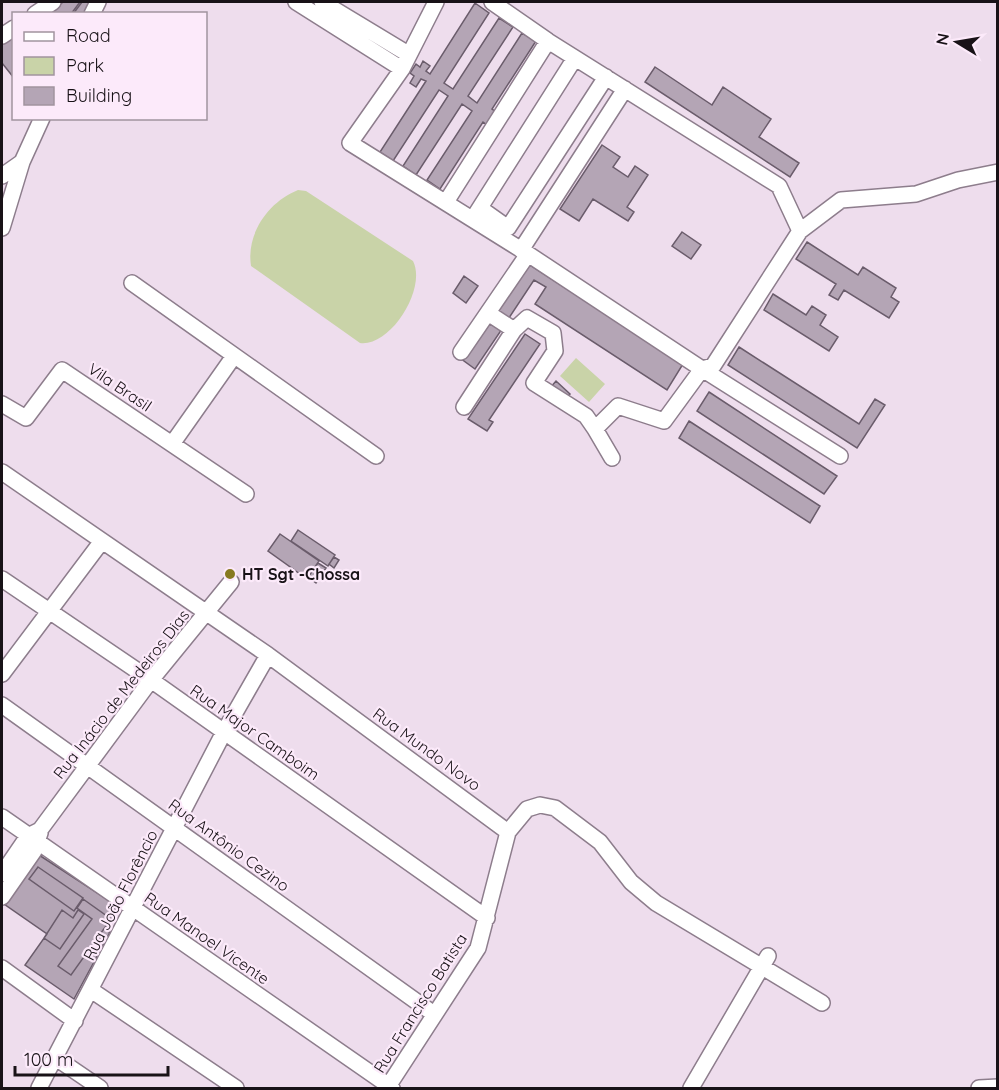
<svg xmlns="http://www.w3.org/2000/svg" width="999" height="1090" font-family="Quicksand,sans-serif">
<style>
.green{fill:#c9d3a8}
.building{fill:#b4a5b5;stroke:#6a5c6b;stroke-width:1.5}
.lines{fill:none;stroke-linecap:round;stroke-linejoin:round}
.minor-casing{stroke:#8d7d8c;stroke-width:18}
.minor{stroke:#fff;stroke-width:15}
.poi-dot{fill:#877a20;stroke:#fceafa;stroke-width:2}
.labels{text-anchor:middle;stroke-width:4.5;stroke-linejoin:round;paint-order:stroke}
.street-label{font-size:16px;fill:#181217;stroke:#fceafa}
.poi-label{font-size:16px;font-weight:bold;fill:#181217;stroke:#fceafa;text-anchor:start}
</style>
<rect width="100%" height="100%" fill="#eedded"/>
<path class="green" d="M298,190L306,191L413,261C427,288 391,347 360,343L251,266C246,234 268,202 298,190Z
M576,358L605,384L589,402L560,376Z"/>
<path class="building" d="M63,2H80L71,14H49Z
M82,2H91L86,14H73Z
M475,3L489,13L444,83L453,89L499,18L513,27L468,96L477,103L522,33L536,41L492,109L496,112L487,125L483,122L440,189L427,180L472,111L462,104L416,175L403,166L448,96L439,90L393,161L380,152L426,81L421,79L416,87L410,83L414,76L410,73L416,64L420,67L423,61L430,66L426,71L430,74Z
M14,36V78L2,63V43Z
M655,67L712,105L723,87L771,119L759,137L799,163L790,177L645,82Z
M602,145L620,157L613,167L628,177L635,166L648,175L627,207L634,212L628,221L593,199L579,221L560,209Z
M682,232L701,245L691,259L672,246Z
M807,242L858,275L863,267L896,288L891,297L899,302L889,318L844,290L838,300L829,295L836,284L796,259Z
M524,261L683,364L667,390L535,304L546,287L534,280L507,321L492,311Z
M464,276L478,286L466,303L453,293Z
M773,294L806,315L812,306L826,315L820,325L838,337L829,351L764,310Z
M487,318L502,329L475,369L460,358Z
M525,334L540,344L489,420L493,422L487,431L468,419Z
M739,347L859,424L875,399L885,405L857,448L728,365Z
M556,381L570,394L564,400L550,388Z
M709,392L837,476L824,494L697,411Z
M689,421L820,506L810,523L679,438Z
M298,530L335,555L328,566L291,541Z
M280,534L319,561L307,579L268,551Z
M334,557L339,560L334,568L329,564Z
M318,563L326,568L316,583L308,577Z
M39,855L116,905L109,934L74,999L25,965L47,934L4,904Z
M38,867L83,898L74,911L29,879Z
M83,899L111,919L71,975L58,966L92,919L77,908Z
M62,910L73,918L78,910L84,914L60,949L44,938Z"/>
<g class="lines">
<g class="minor-casing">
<path id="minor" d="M296,2L402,69
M322,2L408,54
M436,2L402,69L350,143L528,254L702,369L713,366L800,231L779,186L548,41L492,2
M35,14L53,2
M92,14L98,2
M2,36L14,28
M2,176L22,162
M446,202L548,41
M480,208L508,228L606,77
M474,217L575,58
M2,228L22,162L42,118
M800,231L841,200L916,194L958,180L998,172
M521,250L625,89
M132,283L376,456
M488,313L514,330
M461,352L528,254
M2,404L26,418L62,370L246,494
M464,407L514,330L527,318L553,333L555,351L534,383L586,416L595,429L618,406L664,421L702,369L840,456
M595,429L612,458
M172,444L234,356
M2,472L268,655L508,832L527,809L540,805L555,808L600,842L631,882L656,903L822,1003
M2,579L151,680L487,918
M2,674L102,541
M2,705L434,1014
M2,817L392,1088
M2,874L28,836L40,830L151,680L231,582
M2,897L34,851L40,833
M2,968L75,1021
M91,990L236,1088
M56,1058L100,1088
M39,1088L224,732L268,655
M387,1088L478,948L508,832
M691,1088L768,956
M979,1088L998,1087"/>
</g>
<use href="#minor" class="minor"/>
</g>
<circle class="poi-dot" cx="230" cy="574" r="6"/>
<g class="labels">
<g class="street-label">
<text transform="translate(120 387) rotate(34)" y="6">Vila Brasil</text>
<text transform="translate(121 694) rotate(-52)" y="6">Rua Inácio de Medeiros Dias</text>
<text transform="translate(255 732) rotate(35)" y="6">Rua Major Camboim</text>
<text transform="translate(427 749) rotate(36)" y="6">Rua Mundo Novo</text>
<text transform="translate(229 845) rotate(36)" y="6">Rua Antônio Cezino</text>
<text transform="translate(120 895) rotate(-63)" y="6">Rua João Florêncio</text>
<text transform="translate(207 938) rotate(35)" y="6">Rua Manoel Vicente</text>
<text transform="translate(420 1003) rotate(-58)" y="6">Rua Francisco Batista</text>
</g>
<g class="poi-label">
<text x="242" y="580">HT Sgt -Chossa</text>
</g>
</g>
<rect width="999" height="1090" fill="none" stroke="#181217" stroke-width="6"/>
<rect x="12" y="12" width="195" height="108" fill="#fceafa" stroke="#a1949f" stroke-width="1.5"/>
<rect x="24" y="32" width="30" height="9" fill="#ffffff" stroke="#a1949f" stroke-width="1.5"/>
<text x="66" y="42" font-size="18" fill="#181217">Road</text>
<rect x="24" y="57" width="30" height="18" fill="#c9d3a8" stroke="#a1949f" stroke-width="1.5"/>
<text x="66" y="72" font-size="18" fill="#181217">Park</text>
<rect x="24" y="87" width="30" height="18" fill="#b4a5b5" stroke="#a1949f" stroke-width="1.5"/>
<text x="66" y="102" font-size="18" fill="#181217">Building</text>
<g transform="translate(957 42) rotate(281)" stroke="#fceafa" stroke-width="4.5" paint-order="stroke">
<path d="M0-4.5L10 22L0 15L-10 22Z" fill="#181217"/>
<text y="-9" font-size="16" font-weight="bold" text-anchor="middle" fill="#181217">N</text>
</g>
<path d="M15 1066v9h153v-9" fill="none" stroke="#181217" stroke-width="3"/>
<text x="24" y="1066" font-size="18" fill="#181217" stroke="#fceafa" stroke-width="4.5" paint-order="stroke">100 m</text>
</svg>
